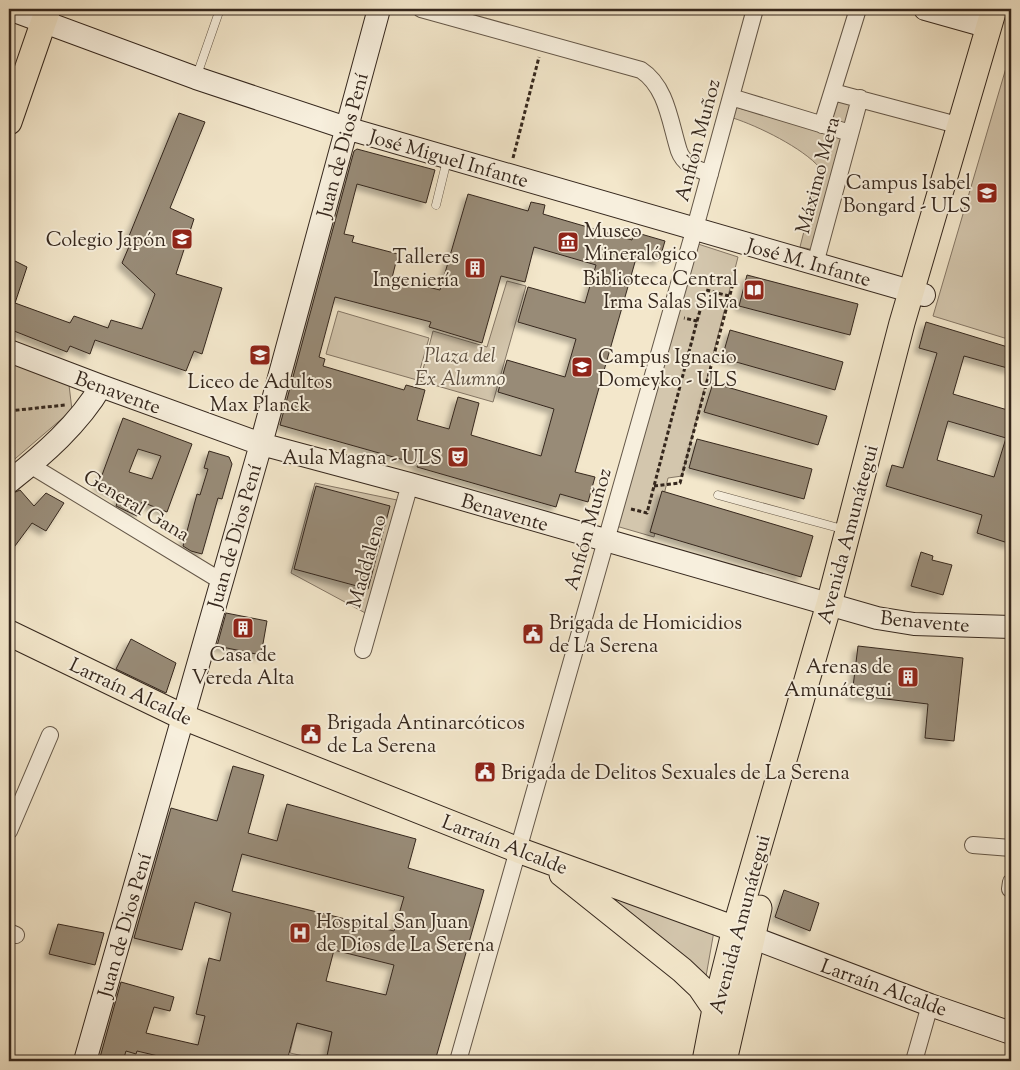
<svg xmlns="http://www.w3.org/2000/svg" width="1020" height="1070" font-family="'Sorts Mill Goudy',serif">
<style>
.green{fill:#d3c6ad;stroke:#847665}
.building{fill:#988b77;stroke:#35271d;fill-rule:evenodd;filter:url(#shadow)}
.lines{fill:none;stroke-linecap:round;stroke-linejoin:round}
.lane-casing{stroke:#645748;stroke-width:9}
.street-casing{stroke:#645748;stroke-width:18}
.secondary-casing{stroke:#35271d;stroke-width:24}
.primary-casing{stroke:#35271d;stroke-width:27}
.path{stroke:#35271d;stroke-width:3;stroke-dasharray:4 2.5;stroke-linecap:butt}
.lane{stroke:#f7efdd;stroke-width:8}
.street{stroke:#f7efdd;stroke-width:16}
.secondary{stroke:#f7efdd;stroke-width:22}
.primary{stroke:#f3e7cb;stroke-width:25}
.labels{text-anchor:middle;stroke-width:4;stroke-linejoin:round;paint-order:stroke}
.street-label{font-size:20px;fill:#35271d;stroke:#f7efdd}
.poi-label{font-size:20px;fill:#35271d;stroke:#f7efdd;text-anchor:end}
.park-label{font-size:20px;font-style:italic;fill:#5c4f41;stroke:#f7efdd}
</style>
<defs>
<filter id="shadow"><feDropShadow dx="-4.5" dy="4.5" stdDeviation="2.5" flood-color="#0004"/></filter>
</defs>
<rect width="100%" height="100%" fill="#f3e7cb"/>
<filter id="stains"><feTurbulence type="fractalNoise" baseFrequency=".004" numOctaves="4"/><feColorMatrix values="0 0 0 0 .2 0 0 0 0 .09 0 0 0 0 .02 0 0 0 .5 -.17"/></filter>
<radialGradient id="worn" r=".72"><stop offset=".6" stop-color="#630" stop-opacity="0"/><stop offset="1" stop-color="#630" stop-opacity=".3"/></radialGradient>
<path class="green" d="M1011,51V340L933,316Z
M838,98L853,101L847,125L833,121L830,116Z
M735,107L845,138L814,250L800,247L820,168C803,148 758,126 733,118Z
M695,243L738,257L682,476L668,478L654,537L616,526Z
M507,281L526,286L493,402L420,381L433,331L487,347Z
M338,311L429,338L417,380L326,354Z
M9,362L69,385L72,410L9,464Z
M315,483L397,500L369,615L291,573Z
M569,874L714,931L702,999Z
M297,1023L332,1032L326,1061L290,1053Z"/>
<path class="building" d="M179,113L205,122L170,208L194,219L176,274L222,288L202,354L194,351L186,371L95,340L90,354L70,346L67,352L9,329V258L27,267L15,303L70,323L74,316L108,328L111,320L142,329L155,294L122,263L131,242L127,241Z
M357,149L435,170L426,203L357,184L344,234L354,236L352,242L398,254L392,278L440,290L468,194L528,211L531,202L545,205L543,214L632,240L634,232L665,241L659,261L637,255L575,472L595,477L588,502L560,494L556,507L417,467L418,464L280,425L354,151ZM534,247L596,265L585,303L528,287L518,322L576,339L565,377L507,360L498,392L554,409L541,456L471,435L479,403L458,397L449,429L417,420L425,390L406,385L404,390L323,366L325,359L319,357L335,297L431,322L429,327L482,343L501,276L525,282Z
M747,275L858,304L850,335L739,306Z
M926,322L1011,348V369L964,356L953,394L1011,411V544L977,533L982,515L886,486L892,465L903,468L937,353L919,348ZM948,421L1006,438L994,477L937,460Z
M730,330L843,362L835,390L722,358Z
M713,383L827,416L818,445L704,412Z
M123,418L192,444L167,512L142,502L137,516L116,506L120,495L98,486ZM138,449L161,456L152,479L129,472Z
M697,439L812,469L804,499L689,468Z
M209,451L229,457L232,464L222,499L218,498L202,554L191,551L183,546L197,494L200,495L208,469L204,468Z
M316,486L390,506L368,589L294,569Z
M20,490L34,506L46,493L64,503L46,531L32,523L9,554V495Z
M662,491L813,536L801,577L650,532Z
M921,552L933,556L932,560L952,565L943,595L911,586Z
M226,613L267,621L261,655L217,646Z
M131,639L176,663L166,693L116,669Z
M858,646L963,658L954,741L925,738L928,704L852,695Z
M233,766L264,775L248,833L277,841L287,804L416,839L408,868L484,890L435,1061H326L332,1032L297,1023L287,1061H179L137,1051L136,1054L126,1051L123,1061H99L121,982L174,997L170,1011L154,1007L146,1033L198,1045L205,1016L196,1014L209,958L220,961L231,913L195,902L182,950L134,938L171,808L217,821ZM242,854L404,897L394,931L232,891ZM334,950L394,965L386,995L326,981Z
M784,890L819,903L810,931L775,917Z
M58,924L104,933L95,965L49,954Z"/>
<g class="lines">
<g class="lane-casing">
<path id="lane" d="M197,75L220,9
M436,205L447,160
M718,495L846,530"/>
</g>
<g class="street-casing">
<path id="street" d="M421,9L641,70C667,87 670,123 679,151C684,165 697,169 710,174
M833,92L961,126
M731,97L850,133
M822,125L858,9
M815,264L860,98
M30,465L221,581
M363,650L410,484
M9,831L50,735
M973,845L1011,848
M1010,889L1011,882
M9,932L16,935
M458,1061L698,217L755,9
M914,1061L930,1005"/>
</g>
<g class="secondary-casing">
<path id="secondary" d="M9,9L196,78L346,128L924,295
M925,9L989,27
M9,351L101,386L261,444L410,484L877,618L914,624L1011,627
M9,482C43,455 79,424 101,386
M751,937L930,1005L1011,1033
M85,1061L261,444L379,9"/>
</g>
<g class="primary-casing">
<path id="primary" d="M9,122L48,9
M9,633L183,717L518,850L735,929L749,936
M562,874L682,970L700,987L715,1009
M705,1061L715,1009L735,929L829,604L902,323L994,9
M724,1061L759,908"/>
</g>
<path class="path" d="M513,158L539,57
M697,321L706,290L729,296
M9,411L65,405
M654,486L680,483L735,276
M631,509L647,513L697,321L684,318"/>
<use href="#lane" class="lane"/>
<use href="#street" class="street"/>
<use href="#secondary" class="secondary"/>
<use href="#primary" class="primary"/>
</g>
<defs>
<g id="university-square" transform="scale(1.125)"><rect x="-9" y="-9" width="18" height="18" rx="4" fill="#8f2418" stroke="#f7efdd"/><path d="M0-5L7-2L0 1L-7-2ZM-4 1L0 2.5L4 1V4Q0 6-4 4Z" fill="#fff"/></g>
<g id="school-square" transform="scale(1.125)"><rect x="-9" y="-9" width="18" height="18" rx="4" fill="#8f2418" stroke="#f7efdd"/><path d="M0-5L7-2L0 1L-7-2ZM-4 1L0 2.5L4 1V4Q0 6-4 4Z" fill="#fff"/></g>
<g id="museum-square" transform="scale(1.125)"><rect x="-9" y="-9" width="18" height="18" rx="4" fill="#8f2418" stroke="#f7efdd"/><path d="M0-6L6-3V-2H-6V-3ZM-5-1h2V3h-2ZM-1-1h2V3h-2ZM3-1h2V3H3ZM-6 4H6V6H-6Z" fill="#fff"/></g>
<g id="building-square" transform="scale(1.125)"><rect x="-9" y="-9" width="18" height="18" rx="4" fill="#8f2418" stroke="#f7efdd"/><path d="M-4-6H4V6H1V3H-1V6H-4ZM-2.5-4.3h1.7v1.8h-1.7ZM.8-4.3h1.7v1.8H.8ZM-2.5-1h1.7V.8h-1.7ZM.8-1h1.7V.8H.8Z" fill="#fff"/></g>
<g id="library-square" transform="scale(1.125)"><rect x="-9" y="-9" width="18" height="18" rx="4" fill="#8f2418" stroke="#f7efdd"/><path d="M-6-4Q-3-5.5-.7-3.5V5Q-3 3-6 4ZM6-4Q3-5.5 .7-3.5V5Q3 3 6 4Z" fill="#fff"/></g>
<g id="theatre-square" transform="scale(1.125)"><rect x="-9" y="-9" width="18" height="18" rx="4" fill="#8f2418" stroke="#f7efdd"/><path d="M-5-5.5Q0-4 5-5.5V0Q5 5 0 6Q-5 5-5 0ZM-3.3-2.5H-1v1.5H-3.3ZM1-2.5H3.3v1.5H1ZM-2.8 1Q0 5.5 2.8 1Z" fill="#fff"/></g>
<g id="civic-square" transform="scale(1.125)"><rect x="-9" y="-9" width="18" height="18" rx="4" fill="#8f2418" stroke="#f7efdd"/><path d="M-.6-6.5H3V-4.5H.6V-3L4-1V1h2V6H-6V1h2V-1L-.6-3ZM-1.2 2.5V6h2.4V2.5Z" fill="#fff"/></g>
<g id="hospital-square" transform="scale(1.125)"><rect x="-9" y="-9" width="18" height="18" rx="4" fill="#8f2418" stroke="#f7efdd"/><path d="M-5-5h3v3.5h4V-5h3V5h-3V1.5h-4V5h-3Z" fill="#fff"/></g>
</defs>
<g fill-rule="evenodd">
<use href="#university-square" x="987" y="193"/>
<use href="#school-square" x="182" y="239"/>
<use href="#museum-square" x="568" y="242"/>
<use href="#building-square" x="475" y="268"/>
<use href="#library-square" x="754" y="290"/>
<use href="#school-square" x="260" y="355"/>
<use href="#university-square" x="582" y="367"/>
<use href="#theatre-square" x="458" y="457"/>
<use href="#building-square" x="243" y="628"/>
<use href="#civic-square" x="533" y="634"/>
<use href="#building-square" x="908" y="677"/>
<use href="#civic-square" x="311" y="734"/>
<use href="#civic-square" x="485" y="772"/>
<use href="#hospital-square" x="300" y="933"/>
</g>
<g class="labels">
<g class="street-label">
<text transform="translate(697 140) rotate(-75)" y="7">Anfión Muñoz</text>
<text transform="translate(342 145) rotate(-75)" y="7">Juan de Dios Pení</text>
<text transform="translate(449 158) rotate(16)" y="7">José Miguel Infante</text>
<text transform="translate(817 175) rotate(-75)" y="7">Máximo Mera</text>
<text transform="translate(809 262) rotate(16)" y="7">José M. Infante</text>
<text transform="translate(118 392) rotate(20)" y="7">Benavente</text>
<text transform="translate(137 505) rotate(31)" y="7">General Gana</text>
<text transform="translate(505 512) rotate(16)" y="7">Benavente</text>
<text transform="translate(587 529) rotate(-74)" y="7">Anfión Muñoz</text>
<text transform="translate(847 534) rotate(-75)" y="7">Avenida Amunátegui</text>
<text transform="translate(234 536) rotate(-74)" y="7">Juan de Dios Pení</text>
<text transform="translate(366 561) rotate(-74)" y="7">Maddaleno</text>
<text transform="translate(925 621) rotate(5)" y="7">Benavente</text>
<text transform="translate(131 691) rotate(25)" y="7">Larraín Alcalde</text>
<text transform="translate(505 844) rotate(21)" y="7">Larraín Alcalde</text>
<text transform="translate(739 924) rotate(-75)" y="7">Avenida Amunátegui</text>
<text transform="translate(124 925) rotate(-74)" y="7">Juan de Dios Pení</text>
<text transform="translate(884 987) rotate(20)" y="7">Larraín Alcalde</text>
</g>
<g class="poi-label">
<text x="971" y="189">Campus Isabel<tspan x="971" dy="23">Bongard - ULS</tspan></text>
<text x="584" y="237" text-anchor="start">Museo<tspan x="584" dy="23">Mineralógico</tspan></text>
<text x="166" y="246">Colegio Japón</text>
<text x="459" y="263">Talleres<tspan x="459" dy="23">Ingeniería</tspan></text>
<text x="738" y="285">Biblioteca Central<tspan x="738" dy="23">Irma Salas Silva</tspan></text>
<text x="598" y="363" text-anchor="start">Campus Ignacio<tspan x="598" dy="23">Domeyko - ULS</tspan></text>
<text x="260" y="388" text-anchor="middle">Liceo de Adultos<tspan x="260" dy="23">Max Planck</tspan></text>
<text x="442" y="464">Aula Magna - ULS</text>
<text x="549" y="629" text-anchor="start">Brigada de Homicidios<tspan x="549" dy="23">de La Serena</tspan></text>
<text x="243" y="661" text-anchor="middle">Casa de<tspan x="243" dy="23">Vereda Alta</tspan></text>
<text x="892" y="673">Arenas de<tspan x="892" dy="23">Amunátegui</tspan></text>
<text x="327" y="729" text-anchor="start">Brigada Antinarcóticos<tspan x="327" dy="23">de La Serena</tspan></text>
<text x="501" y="779" text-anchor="start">Brigada de Delitos Sexuales de La Serena</text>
<text x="316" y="928" text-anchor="start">Hospital San Juan<tspan x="316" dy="23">de Dios de La Serena</tspan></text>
</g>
<g class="park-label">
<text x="460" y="362">Plaza del<tspan x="460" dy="23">Ex Alumno</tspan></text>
</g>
</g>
<rect width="1020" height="1070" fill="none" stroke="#f3e7cb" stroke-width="30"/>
<rect x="10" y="10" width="1000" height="1050" fill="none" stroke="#35271d" stroke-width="2.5"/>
<rect x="15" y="15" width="990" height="1040" fill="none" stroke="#35271d"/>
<rect width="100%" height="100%" filter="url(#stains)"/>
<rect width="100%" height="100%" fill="url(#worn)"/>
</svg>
